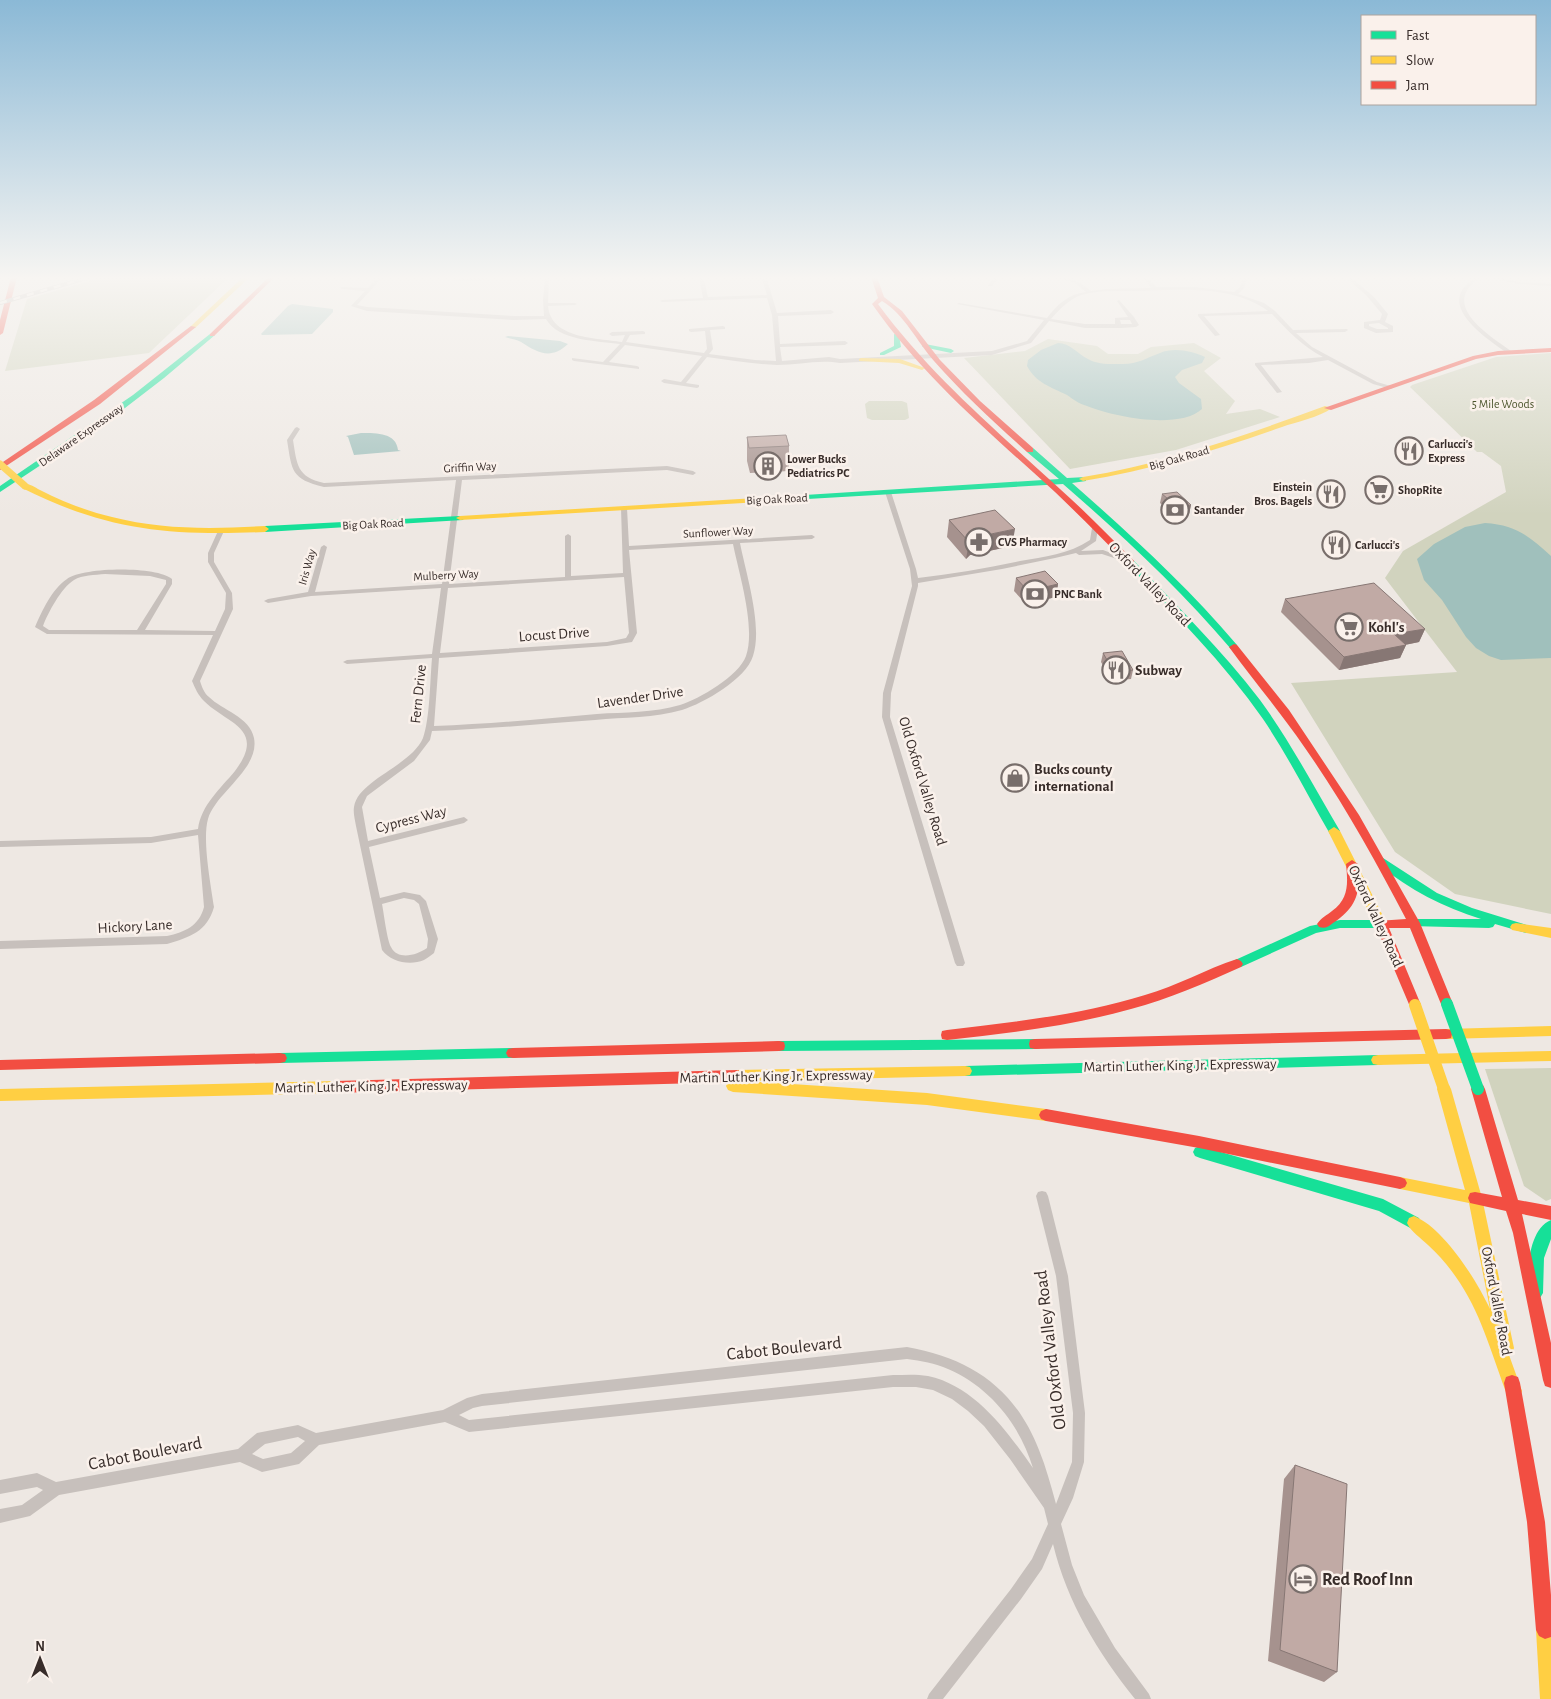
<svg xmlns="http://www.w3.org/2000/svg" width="1551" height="1699" font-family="'Alegreya Sans',sans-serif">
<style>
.green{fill:#d1d3be}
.water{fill:#a0c0bc}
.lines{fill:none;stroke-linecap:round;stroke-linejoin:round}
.street{fill:#c7c0bc;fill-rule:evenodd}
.fast{fill:#16e098;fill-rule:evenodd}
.slow{fill:#ffcf43;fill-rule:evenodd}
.jam{fill:#f24e42;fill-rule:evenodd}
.rail-casing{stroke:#afa9a6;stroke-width:4}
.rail{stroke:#faf1eb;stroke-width:2.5;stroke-dasharray:7;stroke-linecap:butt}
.fast-bridge{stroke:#16e098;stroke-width:12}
.slow-bridge-far1{stroke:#ffcf43;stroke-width:7}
.slow-bridge{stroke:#ffcf43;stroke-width:12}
.wall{fill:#a6928e}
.shaded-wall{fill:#877774}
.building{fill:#c1aaa5;stroke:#877774}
.labels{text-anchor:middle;stroke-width:5;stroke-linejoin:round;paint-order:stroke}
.far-park-label{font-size:12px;fill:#4d562e;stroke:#faf1eb}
.far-street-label{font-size:12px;fill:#382d2a;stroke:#faf1eb}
.far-poi-label{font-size:12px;font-weight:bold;fill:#382d2a;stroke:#faf1eb;text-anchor:start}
.street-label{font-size:15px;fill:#382d2a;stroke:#faf1eb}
.poi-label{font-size:15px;font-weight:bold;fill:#382d2a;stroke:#faf1eb;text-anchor:start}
.near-street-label{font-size:18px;fill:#382d2a;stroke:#faf1eb}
.near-poi-label{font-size:18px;font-weight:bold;fill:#382d2a;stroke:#faf1eb;text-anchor:start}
</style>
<rect width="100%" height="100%" fill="#eee8e3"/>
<path class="green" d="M104,277H229L149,353L5,371L27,299Z
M1048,339L1097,346L1108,354H1138L1151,347L1194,343L1221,358L1204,371L1235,401L1226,414L1260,409L1280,417L1176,450L1070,469L964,358L1025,351Z
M1551,353V914L1455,894L1395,852L1291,683L1457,672L1385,578L1403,551L1506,492L1501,466L1482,452H1477L1410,387L1412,385L1496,357Z
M869,401H902L907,403L909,418L905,420H872L867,418L865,404Z
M1551,1068V1199L1546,1201L1524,1186L1485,1069Z"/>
<path class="water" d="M292,304L333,309V312L312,334L262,335L261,334L288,306Z
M508,336L560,341L568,344C551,360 538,353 521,342C516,339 510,339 505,337Z
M1058,343C1070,343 1078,354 1088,359C1098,365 1112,364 1123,364C1138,364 1146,358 1160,353C1174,347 1192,351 1205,357L1202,363L1182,370L1175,377L1179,383L1201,399L1202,409C1179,430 1114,417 1087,406C1079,404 1073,399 1067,395C1051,387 1036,383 1027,366L1028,360L1041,350Z
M361,433C378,433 396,433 398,450L401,451L354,455L348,437L346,436Z
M1485,523C1516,525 1529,536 1551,556V658L1501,660L1489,656L1476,648L1466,637L1442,600L1424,580L1417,559L1434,544L1465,527Z"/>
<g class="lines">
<path class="street" d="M378,277H383L357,305L367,307L514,316H544L543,300L545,277H549L548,303H575L577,304L575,305L548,306C551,339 597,338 622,342L625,335L612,336L609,334L612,332L643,331L645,332V334L630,335L626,342L704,353L707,349L705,331L691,332L689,331V329L723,326L725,327V329L710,330L713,349L709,354L755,360L776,361L772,315L767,298L662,302L660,301L662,300L703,298L699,277H703L708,297L767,295L762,279L734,280L732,279L746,277H775L767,279L777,313L831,310L834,312L831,314L778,316L780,344L845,341L848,343L845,345L780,347L782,361L829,357L840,359L992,351L1027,341L1044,320L957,304L959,303L1047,318C1057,305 1068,294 1086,292L1075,283L1055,277C1070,277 1079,281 1091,291L1106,289L1151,288L1143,277H1147L1156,287H1196L1234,292L1240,287L1243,277H1247L1244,288L1238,294L1264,303L1275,311L1293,330L1347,329L1348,330L1345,332L1296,333L1312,347L1377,382L1394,387L1391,389L1373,384L1328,360L1309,363L1261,365L1282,392L1277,393L1255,365V363L1323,357C1302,346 1288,331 1272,314L1204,316L1220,335L1215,336L1198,316V314L1268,311C1232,284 1177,290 1134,291C1117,291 1097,290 1081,295C1068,300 1060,309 1051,319L1085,324H1115V318L1128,317L1117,301L1119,300L1134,317L1139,325L1136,327L1121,328H1085L1049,321L1031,343L992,355L840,363C819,359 798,365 777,365C753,364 730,360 707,357L686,383L699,385V387L697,388L664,383L661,381L664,379L681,382L702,356L625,345L609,362L637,366L639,367V369L574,361L572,360V358L603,362L620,344C598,341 558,341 546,319L514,320L367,311L351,306L365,291L342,289L340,288L342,287L368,288ZM1120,320H1130L1132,324H1121Z
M994,277H999L992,286H988V285Z
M1345,277H1350L1354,280L1374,297L1388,314L1385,322L1393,326V332L1376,333L1364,328V322L1380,320L1382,314L1366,295ZM1379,323L1388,328V329H1377L1369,326V324Z
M1475,277H1480C1475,282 1467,287 1465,295C1458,317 1496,340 1511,351V353H1507C1492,342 1453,317 1460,295C1462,287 1470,282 1475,277Z
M1486,277H1495L1519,282L1551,284V286L1519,284Z
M486,278V279L484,280L456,281L454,280L456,279Z
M297,427L300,429L293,440C297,465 297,477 324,483L667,466L693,471L696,473L693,475L667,470L462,480L449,584L565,577V536L568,534L571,536V576L623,573L621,508L624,506L627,508L629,546L812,535L815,537L812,539L740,543C746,574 763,626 753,656C746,679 704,703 682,710C655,718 624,717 595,720C541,724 487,729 432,731L430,740L414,761L367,796L362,807L368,841L464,817L468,820L464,823L369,847L380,898L404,892L420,895L426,901L438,939L434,953C431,955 428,958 424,960C410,966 391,962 382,950L356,826C355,820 353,813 354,807C358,780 411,766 423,738C430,719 430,680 432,658L347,664L343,662L347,660L432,654L441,588L311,596L268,603L264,601L268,599L308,592L321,547L324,545L327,547L315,592L442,584L456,480L324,487C291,479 292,471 287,440L295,428ZM733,544C739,574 756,627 746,656C739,676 699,699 680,705C654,713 624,712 597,714C542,719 488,724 434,726L439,658L607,646L632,642L637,633L629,550ZM624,577L629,633L626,638L607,642L440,653L448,588ZM404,898L414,900L419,904L428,939L427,948C417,955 398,961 391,947C387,940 384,914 382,904Z
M888,490L891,492L916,569L918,578C952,574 986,568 1020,561C1044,557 1069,554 1090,540L1092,528L1095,526L1098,528L1096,541L1081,551L1103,550L1132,561L1129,563L1102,554L1079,555L1076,553L1055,558L1002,569L918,583V586L891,693L890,717L965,963L963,966H957L955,963L882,717L883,693L912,586L910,569L885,492Z
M221,529L224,531L214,553V562L232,593L233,609L200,681C202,687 204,693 209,697C222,710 250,717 254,738C260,769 216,792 208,819C202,840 211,885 214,907C207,932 190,937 167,944L0,949V941L167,936C185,932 199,926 204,907L198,835L151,843L0,847V841L151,837L198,829C201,805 221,788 235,771C267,728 227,724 204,701C198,695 195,688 192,681L213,635L47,634L35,627C42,611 52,589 67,579C84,567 156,566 172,579V584L145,630L215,631L225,609L226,593L208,562V553L218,531ZM105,574L150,576L166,580V584L137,630H49L43,626C48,613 61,588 74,580C82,575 95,575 105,574Z
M1042,1191L1046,1192L1048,1196L1068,1276L1085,1413L1084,1462L1073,1498L1061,1524L1072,1565L1084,1595L1115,1648L1149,1694L1151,1699H1135C1098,1653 1067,1602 1053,1544L1042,1569L1021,1599L943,1699H927L929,1694L1011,1589L1032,1559L1048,1524L1044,1508L1010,1459L984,1426L968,1411L952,1399L933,1390L916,1387H893L469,1432L445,1422L319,1445L299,1464L262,1472L240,1462L59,1495L30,1516L0,1523V1509L22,1505L43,1490L37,1487L0,1494V1480L37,1473L56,1482L238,1449L257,1433L262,1432L298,1425L316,1433L443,1410L467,1398L482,1394L907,1347C970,1358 1015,1388 1039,1450C1046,1467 1051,1486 1056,1504L1072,1462L1073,1413L1056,1276L1036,1196L1038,1192ZM907,1359C921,1361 935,1363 948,1369C990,1387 1020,1425 1033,1468C1007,1431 975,1386 928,1376C916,1374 905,1375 893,1375L469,1420L459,1415L473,1408L482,1406ZM298,1437L305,1441L291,1453L263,1459L252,1454L265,1444Z"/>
<path class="fast" d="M210,334L215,335L164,378L112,418L0,492V486L133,395Z
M894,334L899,335L901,347L884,355H880V353L894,346Z
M925,344L951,349L954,351L951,353L923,347L922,346Z
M1027,448H1033L1067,478L1086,477V481L1072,483C1130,534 1187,586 1237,645V649H1231C1180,589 1123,536 1063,484L773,501L769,499L773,497L1059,479L1027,452Z
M460,516L464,518L463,520L265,532L261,529L265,526Z
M1131,560L1134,561C1177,606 1222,650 1260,700C1290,741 1314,787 1340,831L1338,834H1330C1308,796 1288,756 1263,719C1224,663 1175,614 1128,565L1127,563Z
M1383,858L1437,893L1472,908L1530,926L1532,929L1530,932L1526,933L1495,924L1493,927L1489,928L1410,926L1408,923L1410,920L1414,919H1481C1443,907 1410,890 1379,865L1377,862Z
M1340,920H1381L1385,921L1387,924L1385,927L1381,928H1340L1316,933L1241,967H1233L1231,964L1233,961L1310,926Z
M1035,1039L1040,1040L1041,1044L1040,1048L1035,1049L779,1051L774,1050L773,1046L774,1042L779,1041Z
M513,1048L518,1049L520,1053L518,1057L513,1058L280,1063L275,1062L273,1058L275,1054L280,1053Z
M1378,1055L1383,1056L1385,1060L1383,1064L1378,1065L965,1076L960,1075L958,1071L960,1067L965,1066Z
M1200,1146L1383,1199L1419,1218L1421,1223L1419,1228L1414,1230L1379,1211L1200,1158L1195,1156L1193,1152L1195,1148Z
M1551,1220V1239L1544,1258L1543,1293L1540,1298L1535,1300L1530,1298L1527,1293C1527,1273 1528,1229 1551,1220Z"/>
<path class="slow" d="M243,277H250L195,328H191V326Z
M861,358L900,359L925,368L922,370L899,363L859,361V359Z
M1325,406L1332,408C1320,417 1296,422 1282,427C1217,450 1151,470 1083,481L1079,479L1083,477C1167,463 1246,435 1325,406Z
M22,484C29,483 34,487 40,490C63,502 87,511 112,517C162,530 214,529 265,526L269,529L265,532C172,536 107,531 22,488Z
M773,497L777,499L776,501L460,520L456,518L460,516Z
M1334,827L1340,831L1387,924L1385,927H1377L1375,924L1328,831Z
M1516,923L1551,928V938L1512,930L1510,927L1512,924Z
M1551,1026V1036L1446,1039L1441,1038L1440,1034L1441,1030L1446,1029Z
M1551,1051V1061L1378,1065L1373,1064L1371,1060L1373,1056L1378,1055Z
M965,1066L970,1067L972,1071L970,1075L965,1076L747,1081L927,1093L1046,1109L1051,1111L1053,1115L1051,1119L1046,1121L927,1105L733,1092L728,1090L726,1086L728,1082L734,1080L730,1076L732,1072L737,1070Z
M335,1081L340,1083L342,1087L340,1091L335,1093L0,1101V1089Z
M1444,1083L1449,1085L1451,1089L1482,1198L1514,1348L1512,1353L1509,1355L1522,1391L1520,1397L1514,1399L1508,1397C1493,1359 1483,1318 1460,1283C1451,1269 1440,1256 1428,1245C1421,1238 1411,1232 1407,1223L1409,1218L1414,1216C1444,1228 1477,1281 1490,1309L1469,1203L1400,1189L1395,1187L1393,1183L1395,1179L1400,1177L1465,1190L1437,1089L1439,1085Z
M1545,1621L1551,1623V1699H1540L1536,1630L1539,1624Z"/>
<path class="jam" d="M11,277H17L3,333L0,335V320Z
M269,277H275L214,336H210V334Z
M871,277H877L884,297L902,311L940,360L980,401L1033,448V452H1027C995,423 963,394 934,361C917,342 905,315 882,301L878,304C931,376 995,429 1060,489C1086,512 1110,537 1134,561V565H1128C1104,540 1080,516 1055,492C989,432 924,378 872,304L878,298Z
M191,326L196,327L100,404L0,470V464L94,400Z
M1551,348V352L1498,355L1476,359L1331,410L1324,408L1473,356L1498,351Z
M1234,644L1237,645L1289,710L1359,815L1420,923L1453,1004L1451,1008L1447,1009L1443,1008L1441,1004L1410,928H1389L1421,1005L1419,1009L1415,1010L1411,1009L1375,924L1377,921L1406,919C1375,860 1343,802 1305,748C1281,713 1254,681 1229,647Z
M1352,860L1358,864C1361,892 1357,907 1333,923C1328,927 1325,929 1319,927L1317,924C1321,918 1327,915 1332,911C1349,899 1348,883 1346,864Z
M1237,959L1241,961L1243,964L1241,967C1205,983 1169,999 1131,1009C1071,1026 1009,1033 947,1040L942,1039L941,1035L942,1031L947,1030C1013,1022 1081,1015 1145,995C1177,986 1206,969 1237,959Z
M1446,1029L1451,1030L1452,1034L1451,1038L1446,1039L1035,1049L1030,1048L1029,1044L1030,1040L1035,1039Z
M779,1041L784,1042L785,1046L784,1050L779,1051L513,1058L508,1057L506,1053L508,1049L513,1048Z
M280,1053L285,1054L287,1058L285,1062L280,1063L0,1070V1060Z
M737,1070L742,1072L744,1076L742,1080L737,1082L335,1093L330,1091L328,1087L330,1083L335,1081Z
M1478,1083L1483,1085L1485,1089L1518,1200L1551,1206V1220L1522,1214L1551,1343V1388L1545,1386L1543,1380L1513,1233L1506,1211L1470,1203L1468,1198L1470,1193L1475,1192L1502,1197L1471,1089L1473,1085Z
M1046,1109L1199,1136L1400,1177L1405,1179L1407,1183L1405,1187L1400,1189L1199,1148L1046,1121L1041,1119L1039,1115L1041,1111Z
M1512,1375L1518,1377L1520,1383L1545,1522L1551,1595V1637L1545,1639L1539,1636L1536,1630L1527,1522L1504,1383L1506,1377Z"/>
<g class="rail-casing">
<path id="rail" d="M0,303L90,277"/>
</g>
<use href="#rail" class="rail"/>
<path class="fast-bridge" d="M1447,1004L1478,1089"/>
<path class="slow-bridge-far1" d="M0,464L25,486"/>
<path class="slow-bridge" d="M1415,1005L1444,1089"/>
</g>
<path class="wall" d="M747,437L789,446V471L750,473L747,461Z
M1162,494L1191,505L1189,514L1176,516L1160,503Z
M949,520L1012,546L970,555L966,559L947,537Z
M1016,578L1058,584L1056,597L1026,604L1014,591Z
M1285,599L1425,629L1419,642L1405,645H1406L1400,658L1339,670L1281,612Z
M1103,653L1133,670L1131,679L1112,681L1101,662Z
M1295,1465L1337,1672L1324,1682L1268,1661L1284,1479Z"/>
<path class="shaded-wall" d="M1191,505L1189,514L1176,516L1178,507Z
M1015,529L1012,546L970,555L966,559L969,542L972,538Z
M1058,584L1056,597L1026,604L1028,591Z
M1425,629L1419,642L1389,648L1394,634Z
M1406,645L1400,658L1339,670L1344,657Z"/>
<path class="building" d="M786,435L789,446L749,448L747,437Z
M1177,492L1191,505L1178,507L1162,494Z
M995,510L1015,529L972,538L969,542L949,520Z
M1045,571L1058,584L1028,591L1016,578Z
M1374,583L1425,629L1394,634L1406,645L1344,657L1285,599Z
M1122,651L1133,670L1114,672L1103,653Z
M1295,1465L1347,1484L1337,1672L1280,1650Z"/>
<linearGradient id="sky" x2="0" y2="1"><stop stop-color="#8bb9d6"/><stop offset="0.54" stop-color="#f7f5f2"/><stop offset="1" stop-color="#f7f5f2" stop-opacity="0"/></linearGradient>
<rect width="1551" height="515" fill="url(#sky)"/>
<defs>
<g id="restaurant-ring" transform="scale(1.4375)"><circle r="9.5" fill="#faf1eb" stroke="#786e6b" stroke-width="1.5"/><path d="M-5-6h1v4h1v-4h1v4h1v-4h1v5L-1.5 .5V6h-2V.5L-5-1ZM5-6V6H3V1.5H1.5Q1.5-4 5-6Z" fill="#786e6b"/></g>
<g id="building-ring" transform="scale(1.4375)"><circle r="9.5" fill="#faf1eb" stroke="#786e6b" stroke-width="1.5"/><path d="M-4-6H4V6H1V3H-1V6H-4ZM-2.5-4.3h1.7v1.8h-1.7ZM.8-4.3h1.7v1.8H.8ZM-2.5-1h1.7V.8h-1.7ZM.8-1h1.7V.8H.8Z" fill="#786e6b"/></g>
<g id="supermarket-ring" transform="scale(1.4375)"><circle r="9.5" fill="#faf1eb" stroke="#786e6b" stroke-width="1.5"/><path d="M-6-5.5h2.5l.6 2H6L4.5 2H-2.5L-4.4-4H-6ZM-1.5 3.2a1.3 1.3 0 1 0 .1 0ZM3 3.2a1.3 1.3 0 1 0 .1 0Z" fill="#786e6b"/></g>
<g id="bank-ring" transform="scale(1.4375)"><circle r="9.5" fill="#faf1eb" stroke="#786e6b" stroke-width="1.5"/><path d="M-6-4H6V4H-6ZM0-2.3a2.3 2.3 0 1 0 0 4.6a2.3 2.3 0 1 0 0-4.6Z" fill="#786e6b"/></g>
<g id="pharmacy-ring" transform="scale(1.4375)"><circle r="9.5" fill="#faf1eb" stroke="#786e6b" stroke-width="1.5"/><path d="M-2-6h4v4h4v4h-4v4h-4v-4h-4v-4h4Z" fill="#786e6b"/></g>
<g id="shop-ring" transform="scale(1.4375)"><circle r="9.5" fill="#faf1eb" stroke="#786e6b" stroke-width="1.5"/><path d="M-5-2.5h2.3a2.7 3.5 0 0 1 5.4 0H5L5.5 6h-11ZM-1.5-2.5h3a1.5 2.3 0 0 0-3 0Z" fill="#786e6b"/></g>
<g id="hotel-ring" transform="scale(1.4375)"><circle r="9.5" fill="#faf1eb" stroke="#786e6b" stroke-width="1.5"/><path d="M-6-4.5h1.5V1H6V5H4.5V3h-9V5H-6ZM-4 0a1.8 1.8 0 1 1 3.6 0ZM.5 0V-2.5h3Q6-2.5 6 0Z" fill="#786e6b"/></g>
</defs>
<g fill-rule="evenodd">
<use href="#restaurant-ring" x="1409" y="451"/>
<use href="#building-ring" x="768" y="466"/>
<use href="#supermarket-ring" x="1379" y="490"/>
<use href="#restaurant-ring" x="1331" y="494"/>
<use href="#bank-ring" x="1175" y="510"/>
<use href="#pharmacy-ring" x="979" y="542"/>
<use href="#restaurant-ring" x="1336" y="545"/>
<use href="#bank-ring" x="1035" y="594"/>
<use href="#supermarket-ring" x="1349" y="627"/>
<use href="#restaurant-ring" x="1116" y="670"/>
<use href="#shop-ring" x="1015" y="778"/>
<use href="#hotel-ring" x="1303" y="1579"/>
</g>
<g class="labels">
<g class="far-park-label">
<text x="1503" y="408">5 Mile Woods</text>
</g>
<g class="far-street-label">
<text transform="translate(81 435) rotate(-35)" y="4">Delaware Expressway</text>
<text transform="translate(1179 458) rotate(-16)" y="4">Big Oak Road</text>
<text transform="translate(470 467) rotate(-3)" y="4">Griffin Way</text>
<text transform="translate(777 499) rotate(-3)" y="4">Big Oak Road</text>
<text transform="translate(373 524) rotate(-3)" y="4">Big Oak Road</text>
<text transform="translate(718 532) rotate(-3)" y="4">Sunflower Way</text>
<text transform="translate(307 567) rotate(-74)" y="4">Iris Way</text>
<text transform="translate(446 575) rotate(-3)" y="4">Mulberry Way</text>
</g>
<g class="far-poi-label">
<text x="1428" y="448">Carlucci's<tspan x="1428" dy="14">Express</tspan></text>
<text x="787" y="463">Lower Bucks<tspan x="787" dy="14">Pediatrics PC</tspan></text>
<text x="1312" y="491" text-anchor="end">Einstein<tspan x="1312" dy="14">Bros. Bagels</tspan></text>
<text x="1398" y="494">ShopRite</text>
<text x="1194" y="514">Santander</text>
<text x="998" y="546">CVS Pharmacy</text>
<text x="1355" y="549">Carlucci's</text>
<text x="1054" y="598">PNC Bank</text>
</g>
<g class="street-label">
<text transform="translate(1150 584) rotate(46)" y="5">Oxford Valley Road</text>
<text transform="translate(554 634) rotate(-4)" y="5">Locust Drive</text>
<text transform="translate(418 694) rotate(-84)" y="5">Fern Drive</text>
<text transform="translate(640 697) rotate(-8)" y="5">Lavender Drive</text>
<text transform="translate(923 781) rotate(73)" y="5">Old Oxford Valley Road</text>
<text transform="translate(411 819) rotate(-14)" y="5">Cypress Way</text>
<text transform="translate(1376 916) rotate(65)" y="5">Oxford Valley Road</text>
<text transform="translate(135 926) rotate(-3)" y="5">Hickory Lane</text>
<text transform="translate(1180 1065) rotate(-1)" y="5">Martin Luther King Jr. Expressway</text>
<text transform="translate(776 1076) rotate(-1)" y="5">Martin Luther King Jr. Expressway</text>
<text transform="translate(371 1086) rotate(-1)" y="5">Martin Luther King Jr. Expressway</text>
<text transform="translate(1497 1301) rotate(79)" y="5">Oxford Valley Road</text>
</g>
<g class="poi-label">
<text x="1368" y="632">Kohl's</text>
<text x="1135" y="675">Subway</text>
<text x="1034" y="774">Bucks county<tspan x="1034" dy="17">international</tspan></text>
</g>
<g class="near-street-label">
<text transform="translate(784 1348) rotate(-6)" y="6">Cabot Boulevard</text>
<text transform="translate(1050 1350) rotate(-97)" y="6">Old Oxford Valley Road</text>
<text transform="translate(145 1453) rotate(-11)" y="6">Cabot Boulevard</text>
</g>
<g class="near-poi-label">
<text x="1322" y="1585">Red Roof Inn</text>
</g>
</g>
<rect x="1361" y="15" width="175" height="90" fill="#faf1eb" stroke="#aca39e"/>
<rect x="1371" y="31" width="25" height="8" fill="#16e098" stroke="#aca39e"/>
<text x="1406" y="40" font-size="15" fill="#382d2a">Fast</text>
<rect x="1371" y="56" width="25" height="8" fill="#ffcf43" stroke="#aca39e"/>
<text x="1406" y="65" font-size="15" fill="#382d2a">Slow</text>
<rect x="1371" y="81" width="25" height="8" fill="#f24e42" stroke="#aca39e"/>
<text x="1406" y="90" font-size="15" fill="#382d2a">Jam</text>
<g transform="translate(40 1659)" stroke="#faf1eb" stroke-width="4" paint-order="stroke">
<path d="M0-4L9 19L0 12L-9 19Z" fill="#382d2a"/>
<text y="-8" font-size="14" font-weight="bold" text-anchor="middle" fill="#382d2a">N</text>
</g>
</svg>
